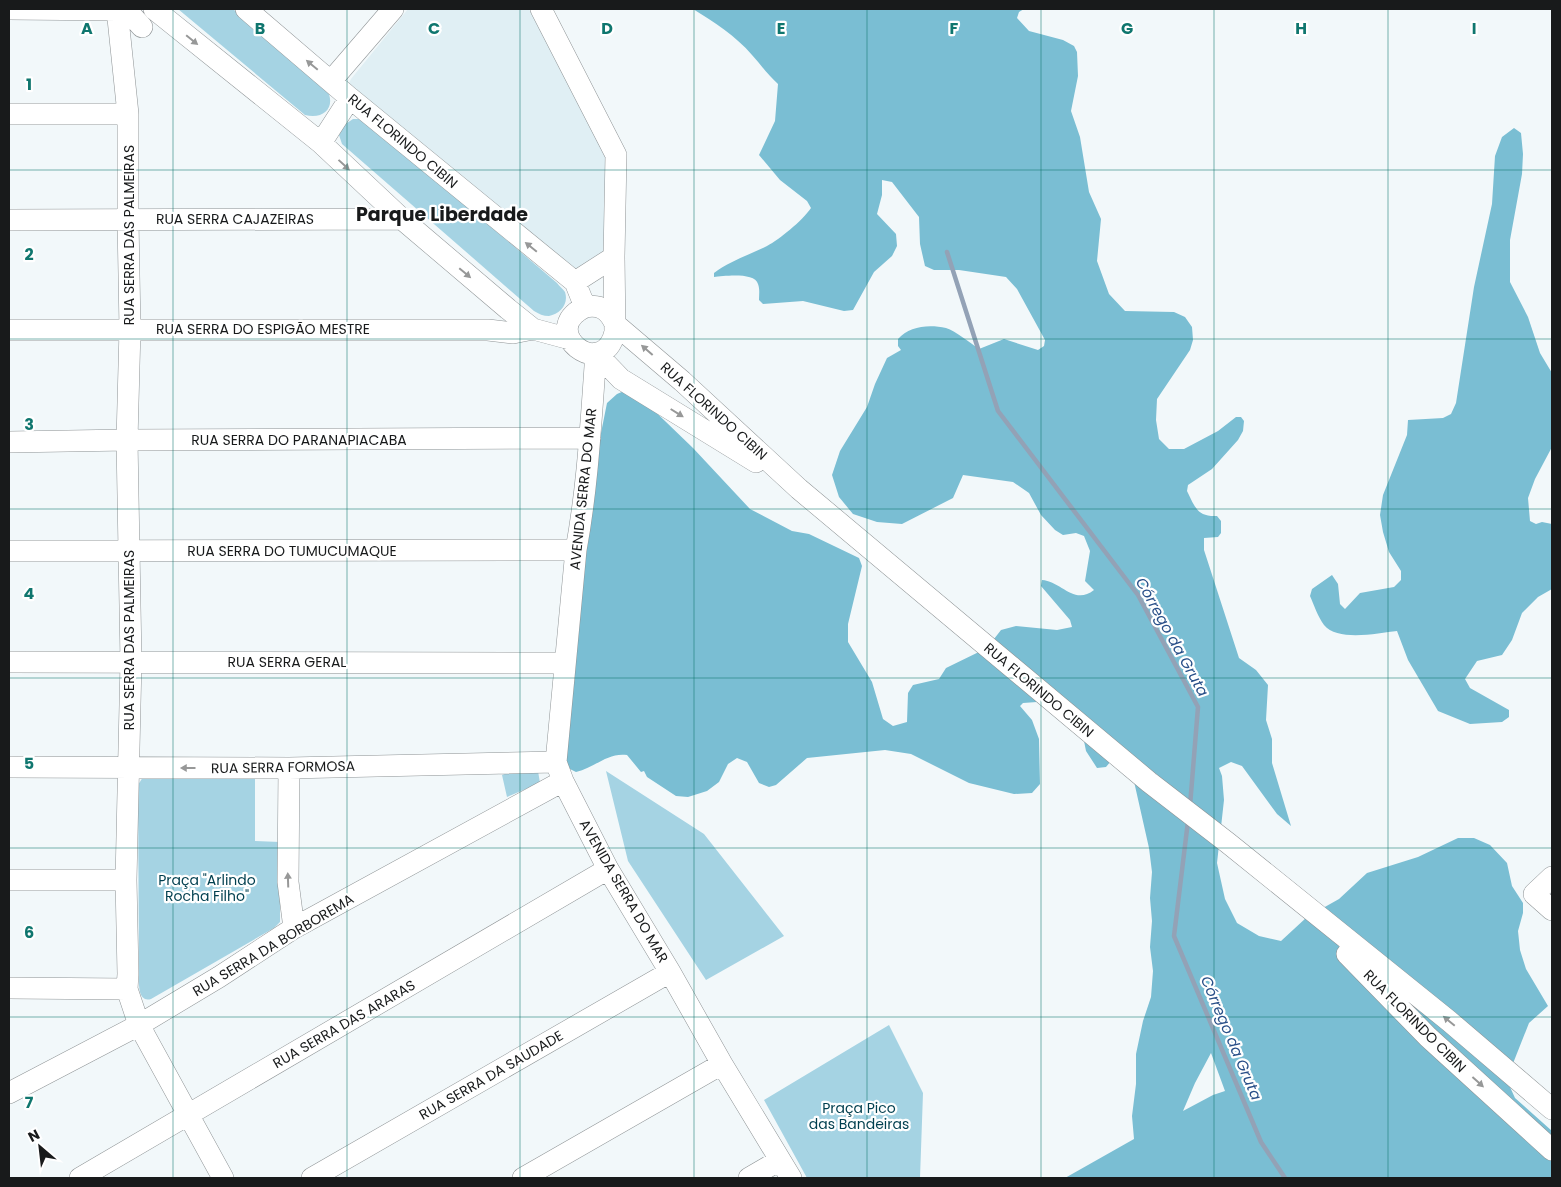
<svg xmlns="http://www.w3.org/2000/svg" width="1561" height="1187" font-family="Poppins,sans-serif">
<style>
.built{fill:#e0eff4}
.green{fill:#a5d3e3}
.forest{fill:#7abed3;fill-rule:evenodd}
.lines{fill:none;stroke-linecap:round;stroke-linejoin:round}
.stream{stroke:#93a2b6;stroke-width:4.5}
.minor-casing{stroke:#8f9496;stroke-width:22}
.minor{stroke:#fff;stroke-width:21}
.oneway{fill:#979898}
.grid{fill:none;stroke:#0f766e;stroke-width:1;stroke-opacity:0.55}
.labels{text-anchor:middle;stroke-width:4.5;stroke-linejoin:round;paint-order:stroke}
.street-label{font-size:14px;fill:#181a1b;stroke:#fff}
.park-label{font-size:14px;fill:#003f4f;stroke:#fff}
.water-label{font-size:15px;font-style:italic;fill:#284f88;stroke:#fff}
.district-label{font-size:19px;font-weight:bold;fill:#181a1b;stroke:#fff}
.grid-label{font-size:16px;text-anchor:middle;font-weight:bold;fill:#0f766e;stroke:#fff;stroke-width:4.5;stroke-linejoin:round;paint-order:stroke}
</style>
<rect width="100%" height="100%" fill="#f2f8fa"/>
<path class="built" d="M408,9H529L607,157L604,252L578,270L572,269L348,85L351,79Z"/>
<path class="green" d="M178,9H233L326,88C337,106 325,120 305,115Z
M353,119H363L370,124L557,283C559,286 563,289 565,292C569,304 560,314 549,316C543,316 539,314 534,311L342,144L339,135L344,125Z
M515,770L538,771L540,783L507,797L502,775Z
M606,771L704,834L784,936L706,980L628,861Z
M255,775V841L280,842V922L274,928L151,999C137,1003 139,982 139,973L138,785L143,777Z
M889,1025L923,1093L920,1178H807L764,1100Z"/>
<path class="forest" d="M693,9H1024L1019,12L1017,18L1029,31L1063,40L1074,46L1077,52L1078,76L1071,111L1080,137L1089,192L1101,219L1097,261L1109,294L1125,311L1174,312L1185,317L1192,327L1193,340L1190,350L1157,399L1156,420L1159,439L1169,449H1184L1218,431L1236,417H1241L1244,421L1243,431L1238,440L1212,469L1188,485L1187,491C1195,507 1197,517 1217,516L1221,521V533L1218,537L1204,538V550L1239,658L1256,670L1268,685L1266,720L1272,739V763L1291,826L1277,814L1242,766L1231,762L1219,768L1222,776L1224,800L1217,863L1225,899L1237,923L1259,936L1281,941L1307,917L1339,899L1367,873L1418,857L1458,838H1474L1490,845L1507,863L1512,886L1523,903V913L1518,931L1520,950L1526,969L1548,1006L1529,1023L1510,1071V1087L1515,1098L1552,1131V1178H1065L1134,1139L1132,1116L1136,1084V1054L1143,1021L1151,997L1153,971L1150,947L1152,921L1150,898L1152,872L1149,848L1133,777L1116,755L1106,767L1097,768L1086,751L1082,731L1037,702L1023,703L1020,706L1032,720L1039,739L1040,784L1032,793L1014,794L969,783L911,754L885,750L807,758L776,785L769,787L759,783L747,762L737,758L728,764L719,782L707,791L688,797L676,796L647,777L644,771L641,772L627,755C608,752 594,768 576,772L570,769L563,762L597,453L607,403L617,394L624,391L638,395L693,448L750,509L792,531L809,534L859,558L862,566L848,624V642L872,682L883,719L893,726L907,722L908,693L913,685L939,679L946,668L987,648L1001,630L1016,626L1057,630L1072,627L1070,620L1041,586L1042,580C1061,581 1074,606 1094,590L1085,581L1090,551L1084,536L1076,533L1063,535L1055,530L1041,515L1029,493L1013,482L963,475L953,498L902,524L877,522L853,514L839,497L832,475L840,451L867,407L875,384L887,358L901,350L898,346V339C909,326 929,324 946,328C956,331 970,343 979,349L1004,339L1038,350L1044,346L1045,340L1017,289L1006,277L959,270H934L925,266L920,244L919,217L892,182L882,180V195L877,214L896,234L897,246L892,256L874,272L853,310L844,311L803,301L763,304L759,300C759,295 760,289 758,284C755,272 724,276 714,277V273C730,261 749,255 767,246C780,239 802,221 811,208L807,201L780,180L759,155L775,121L778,84C768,75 761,65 752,55C736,36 714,22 693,9ZM1211,1053L1225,1091L1213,1095L1183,1111L1195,1083Z
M1514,128L1521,133L1523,154L1522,174L1510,240V282L1528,317L1540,353L1552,373V447L1535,479L1528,498L1530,521L1536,524L1542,522L1552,524V589L1538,597L1522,613L1512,640L1502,655L1477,661L1465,679L1470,688L1509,710V717L1502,722L1470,724L1438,711L1408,660L1397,631C1378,633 1338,642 1324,625C1318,617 1314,605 1310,596L1312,589L1332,575L1338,584L1340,604L1345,609L1360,593L1394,587L1401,580V571L1389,552L1383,532L1380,515L1383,495L1407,435L1408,420L1443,418L1451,414L1456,403L1474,287L1492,204L1495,156L1502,137Z"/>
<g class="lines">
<path class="stream" d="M947,252L998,411L1138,595L1198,707L1190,806
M1188,821L1174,936L1261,1142L1285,1178"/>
<g class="minor-casing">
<path id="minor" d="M9,9L117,10L132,16L142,27
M117,9L128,114V220L130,329L127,440L131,661L126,880L128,974L127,989L139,1025L223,1178
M154,9L321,143L402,219L508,309L533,329L570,339
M246,9L350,98L575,282L585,307C600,304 609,310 615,324L682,381L799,489L1149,782L1228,843L1449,1021L1552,1109
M541,9L616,155L614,257L615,332C603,383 536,331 585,307
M331,81L393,9
M9,114H128
M321,143L350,98
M9,220L402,219
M575,282L614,257
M9,330H488L513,333L533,329
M596,353C591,419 588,485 576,550L556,762L563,781L608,869L670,972L722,1064L791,1178
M596,353L621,379L756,462
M9,442L127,440L590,438
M9,551L576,550
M9,662L565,663
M9,767L289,768L556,762
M289,768L288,882L294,928
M1552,877L1534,894L1552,910
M9,880H126
M1347,954L1428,1037L1552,1150
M9,988L127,989
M9,1093L139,1025L219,977L294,928L563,781
M80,1178L608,869
M312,1178L670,972
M523,1178L722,1064
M749,1178L780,1160"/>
</g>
<use href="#minor" class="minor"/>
</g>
<defs><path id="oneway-solid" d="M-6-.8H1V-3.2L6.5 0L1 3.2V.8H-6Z" transform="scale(1.25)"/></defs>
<g class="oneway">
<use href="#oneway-solid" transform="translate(192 40) rotate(39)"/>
<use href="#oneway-solid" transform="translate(312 65) rotate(-140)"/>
<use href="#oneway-solid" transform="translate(344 165) rotate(43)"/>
<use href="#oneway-solid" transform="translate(531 247) rotate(-141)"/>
<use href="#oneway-solid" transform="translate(465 273) rotate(40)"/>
<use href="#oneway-solid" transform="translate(647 350) rotate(-139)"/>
<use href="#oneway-solid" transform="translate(677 413) rotate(32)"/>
<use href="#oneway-solid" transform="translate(188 768) rotate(-180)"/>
<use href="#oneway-solid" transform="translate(288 880) rotate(-92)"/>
<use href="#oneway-solid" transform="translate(1449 1021) rotate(-140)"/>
<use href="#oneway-solid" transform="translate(1478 1082) rotate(42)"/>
</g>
<path class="grid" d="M173,9V1178M347,9V1178M520,9V1178M694,9V1178M867,9V1178M1041,9V1178M1214,9V1178M1388,9V1178M9,170H1552M9,339H1552M9,509H1552M9,678H1552M9,848H1552M9,1017H1552"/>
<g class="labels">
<g class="street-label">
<text transform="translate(403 141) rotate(40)" y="5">RUA FLORINDO CIBIN</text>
<text x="235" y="224">RUA SERRA CAJAZEIRAS</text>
<text transform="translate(129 235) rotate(-90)" y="5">RUA SERRA DAS PALMEIRAS</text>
<text x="263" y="334">RUA SERRA DO ESPIGÃO MESTRE</text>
<text transform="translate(714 411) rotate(42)" y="5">RUA FLORINDO CIBIN</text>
<text x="299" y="445">RUA SERRA DO PARANAPIACABA</text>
<text transform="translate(583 489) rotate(-84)" y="5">AVENIDA SERRA DO MAR</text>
<text x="292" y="556">RUA SERRA DO TUMUCUMAQUE</text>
<text transform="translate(129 640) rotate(-90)" y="5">RUA SERRA DAS PALMEIRAS</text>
<text x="287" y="667">RUA SERRA GERAL</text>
<text transform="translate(1039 690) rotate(40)" y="5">RUA FLORINDO CIBIN</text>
<text transform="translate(283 767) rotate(-1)" y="5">RUA SERRA FORMOSA</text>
<text transform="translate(624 891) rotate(60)" y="5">AVENIDA SERRA DO MAR</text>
<text transform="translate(273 945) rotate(-31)" y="5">RUA SERRA DA BORBOREMA</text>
<text transform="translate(1415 1021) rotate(45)" y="5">RUA FLORINDO CIBIN</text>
<text transform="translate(344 1024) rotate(-30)" y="5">RUA SERRA DAS ARARAS</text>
<text transform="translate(491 1075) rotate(-30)" y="5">RUA SERRA DA SAUDADE</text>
</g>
<g class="park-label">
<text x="207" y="885">Praça "Arlindo<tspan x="207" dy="16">Rocha Filho"</tspan></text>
<text x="859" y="1113">Praça Pico<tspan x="859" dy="16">das Bandeiras</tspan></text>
</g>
<g class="water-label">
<text transform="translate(1172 637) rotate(61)" y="5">Córrego da Gruta</text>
<text transform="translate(1231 1038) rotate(67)" y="5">Córrego da Gruta</text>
</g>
<g class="district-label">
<text x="442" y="221">Parque Liberdade</text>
</g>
</g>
<g class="grid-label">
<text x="87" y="34">A</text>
<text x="260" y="34">B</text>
<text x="434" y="34">C</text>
<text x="607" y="34">D</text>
<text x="781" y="34">E</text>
<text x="954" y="34">F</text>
<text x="1127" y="34">G</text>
<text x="1301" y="34">H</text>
<text x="1474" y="34">I</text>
<text x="29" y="90">1</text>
<text x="29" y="260">2</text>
<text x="29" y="430">3</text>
<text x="29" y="599">4</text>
<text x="29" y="769">5</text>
<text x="29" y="938">6</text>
<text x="29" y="1108">7</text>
</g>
<rect width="1561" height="1187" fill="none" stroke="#181a1b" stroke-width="20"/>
<g transform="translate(40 1147) rotate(332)" stroke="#ffffff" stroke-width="4" paint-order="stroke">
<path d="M0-4L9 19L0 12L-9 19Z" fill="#181a1b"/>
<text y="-8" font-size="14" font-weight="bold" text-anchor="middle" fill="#181a1b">N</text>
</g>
</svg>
